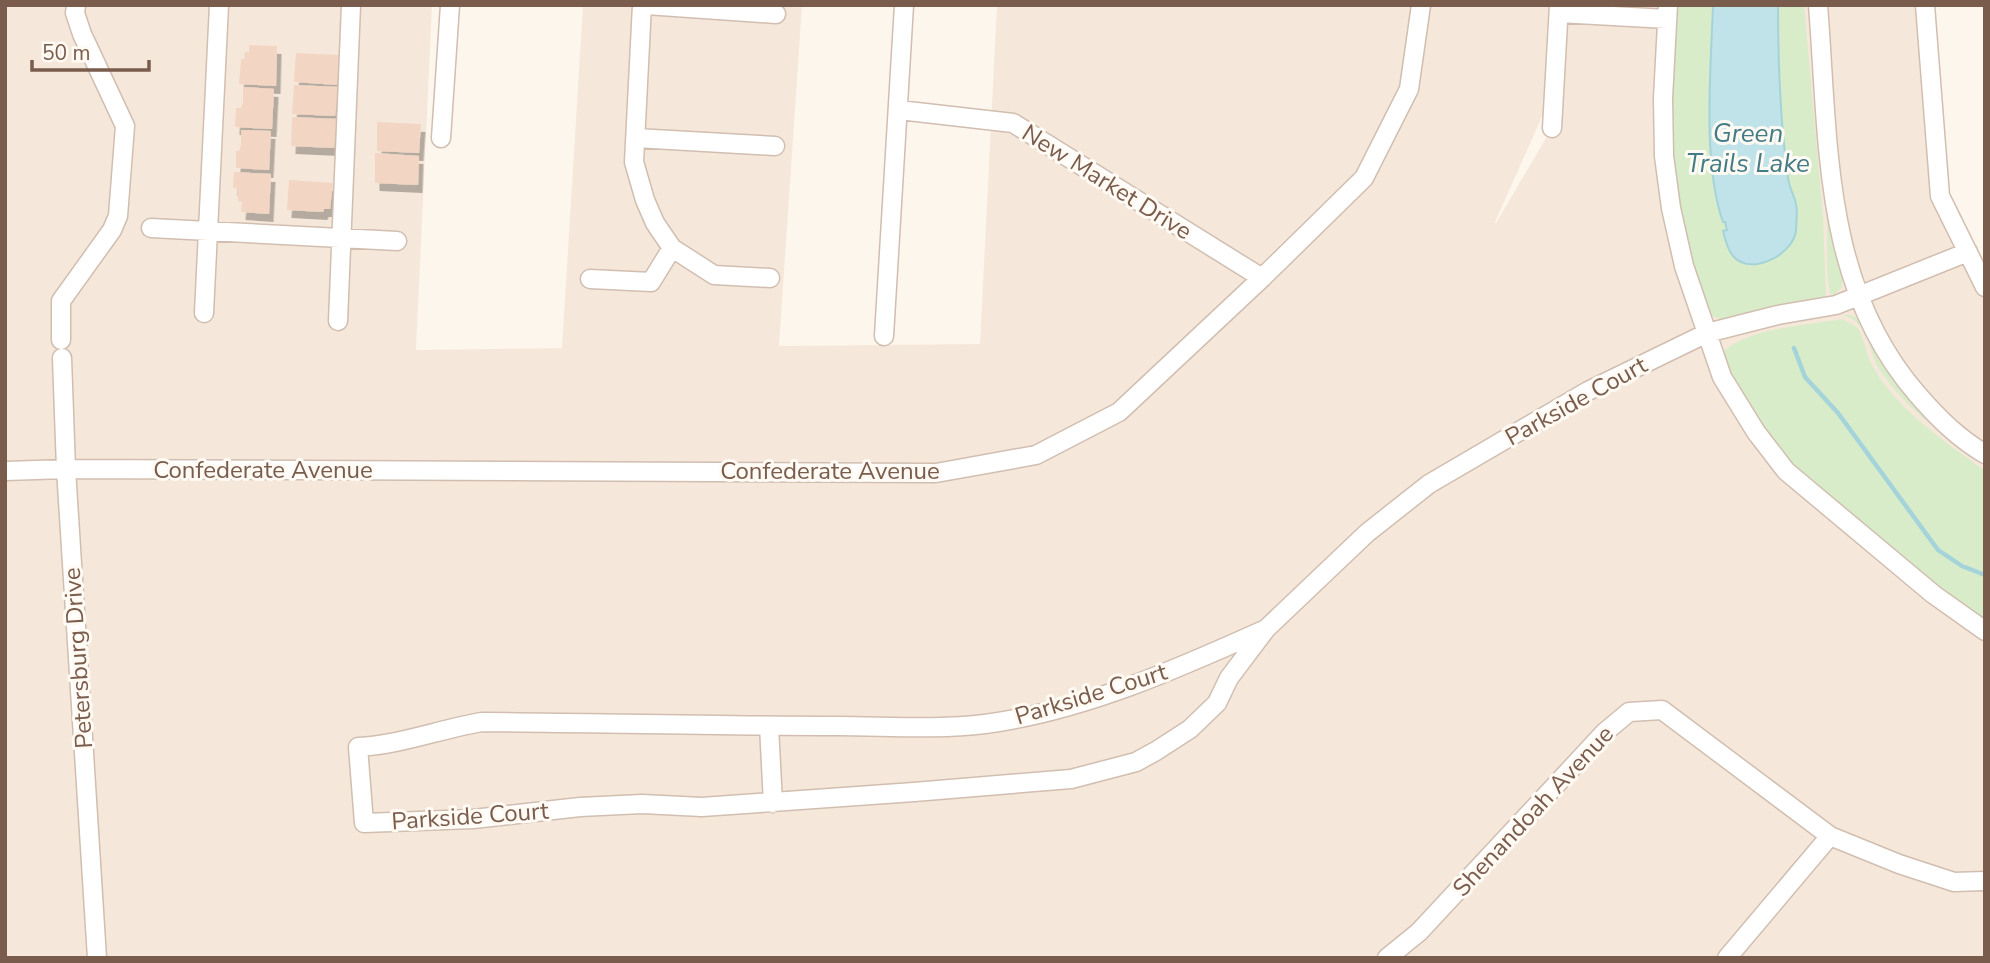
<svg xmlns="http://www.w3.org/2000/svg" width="1990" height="963" font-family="'Nunito Sans',sans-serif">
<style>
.residential{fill:#f5e8da;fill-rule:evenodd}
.green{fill:#d8ecc9}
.water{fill:#bfe3e8;stroke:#a5d3da;stroke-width:2}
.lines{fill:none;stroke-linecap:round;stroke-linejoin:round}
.stream{stroke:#a5d3da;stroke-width:4.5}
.building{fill:#f3d5c3;filter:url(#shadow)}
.minor-casing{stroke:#d1beb0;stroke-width:21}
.minor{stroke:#fff;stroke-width:18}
.labels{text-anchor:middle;stroke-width:6;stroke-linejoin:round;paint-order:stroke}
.street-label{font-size:24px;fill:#7a5c4d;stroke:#fffaf3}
.water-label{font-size:26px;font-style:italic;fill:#437c86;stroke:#fffaf3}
</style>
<defs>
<filter id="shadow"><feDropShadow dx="4.5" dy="8" stdDeviation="0" flood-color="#0004"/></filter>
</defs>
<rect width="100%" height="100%" fill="#fdf6ec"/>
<path class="residential" d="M5,5H432L416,350L562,348L583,5H802L779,346L980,344L997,5H1932L1946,193L1985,270V958H5ZM1553,92L1552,128L1496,223L1495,222Z"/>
<path class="green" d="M1675,5H1804L1823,217L1826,294L1824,298L1761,310L1724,320L1708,315L1682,233L1670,144Z
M1809,5H1812L1831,225L1843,276L1842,287L1834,295L1830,293L1827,273V224Z
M1840,315H1851L1858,318L1972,454L1985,463V466C1948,438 1908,411 1881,372C1867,352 1870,319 1840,315Z
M1842,319L1857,327C1865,339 1866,354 1873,367C1899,412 1945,441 1985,471V623L1963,610L1802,476L1772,443L1736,385L1725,360V350C1752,328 1807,325 1842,319Z"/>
<path class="water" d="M1713,5H1778C1778,62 1780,121 1788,178C1789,187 1794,195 1796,204C1798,212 1796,223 1796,231C1793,252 1761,271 1741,262C1729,257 1726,242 1723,231L1727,230L1725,222H1723C1702,163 1711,68 1713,5Z"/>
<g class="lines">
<path class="stream" d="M1794,348L1805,377L1838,413L1938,550L1962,566L1985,575"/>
</g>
<path class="building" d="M249,45L277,46L276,86L239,84L241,59H244L245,52H249Z
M296,53L340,55L337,85L294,82Z
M294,85L339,87L335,116L292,114Z
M243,87L274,89L272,129L235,127L236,108H241L243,103Z
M292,117L337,119L334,148L291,146Z
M377,122L421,124L419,153L377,151Z
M241,130L271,131L269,170L236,168V151H239L241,145Z
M375,153L419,156L418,185L375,183Z
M234,172L271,174L269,214L241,212L242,202L238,201V188H233Z
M289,180L333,183L330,209H324L323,212L287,210Z"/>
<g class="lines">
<g class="minor-casing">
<path id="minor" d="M642,5L634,162L645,200L655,223L672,248L714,275L770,278
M646,5L776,14
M1668,5L1663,98L1664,156L1671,208L1684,266L1722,377L1756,432L1786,471L1933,594L1985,631
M1818,5C1829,141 1822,286 1918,395C1938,418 1958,438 1985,454
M1925,5L1940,196L1985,287
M1559,13L1667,19
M899,110L1013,123L1262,278
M1552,128L1559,5
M441,138L450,5
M636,138L775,146
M151,228L397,241
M590,279L651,282L672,248
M204,313L219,5
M338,321L351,5
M884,336L904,5
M61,340V301L112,230L118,216L125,126L82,34L75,13L76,5
M62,358L66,469L97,958
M5,471L66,469L936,473L1036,455L1119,412L1262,278L1364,178L1409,89L1421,5
M1266,629C1177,669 1083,711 985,724C937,730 886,726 837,726C718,726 600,723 482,722C440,729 400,745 358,747L364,823L473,819L580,807L642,804L702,807L914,792L1071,779L1136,762L1156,751L1190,729L1217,703L1229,678L1266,629L1367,533L1429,484L1588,391L1707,333L1778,315L1836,305L1968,252
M769,726L773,803
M1387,958L1419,932L1605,732L1629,712L1662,710L1830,836L1899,864L1954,882L1985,881
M1727,958L1830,836"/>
</g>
<use href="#minor" class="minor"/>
</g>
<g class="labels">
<g class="street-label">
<text transform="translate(1107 182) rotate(32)" y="8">New Market Drive</text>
<text transform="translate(1576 401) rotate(-29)" y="8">Parkside Court</text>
<text x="263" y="478">Confederate Avenue</text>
<text x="830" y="479">Confederate Avenue</text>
<text transform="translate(78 658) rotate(-94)" y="8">Petersburg Drive</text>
<text transform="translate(1091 694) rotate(-17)" y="8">Parkside Court</text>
<text transform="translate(1533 811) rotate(-47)" y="8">Shenandoah Avenue</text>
<text transform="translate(470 816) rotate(-4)" y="8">Parkside Court</text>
</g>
<g class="water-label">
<text x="1748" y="142">Green<tspan x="1748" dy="30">Trails Lake</tspan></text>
</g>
</g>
<rect width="1990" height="963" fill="none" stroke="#7a5c4d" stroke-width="14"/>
<path d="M32 60v10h117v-10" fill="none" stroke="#7a5c4d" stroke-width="3.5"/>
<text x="42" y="60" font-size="21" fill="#7a5c4d" stroke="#fffaf3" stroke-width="5" paint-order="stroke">50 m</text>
</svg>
